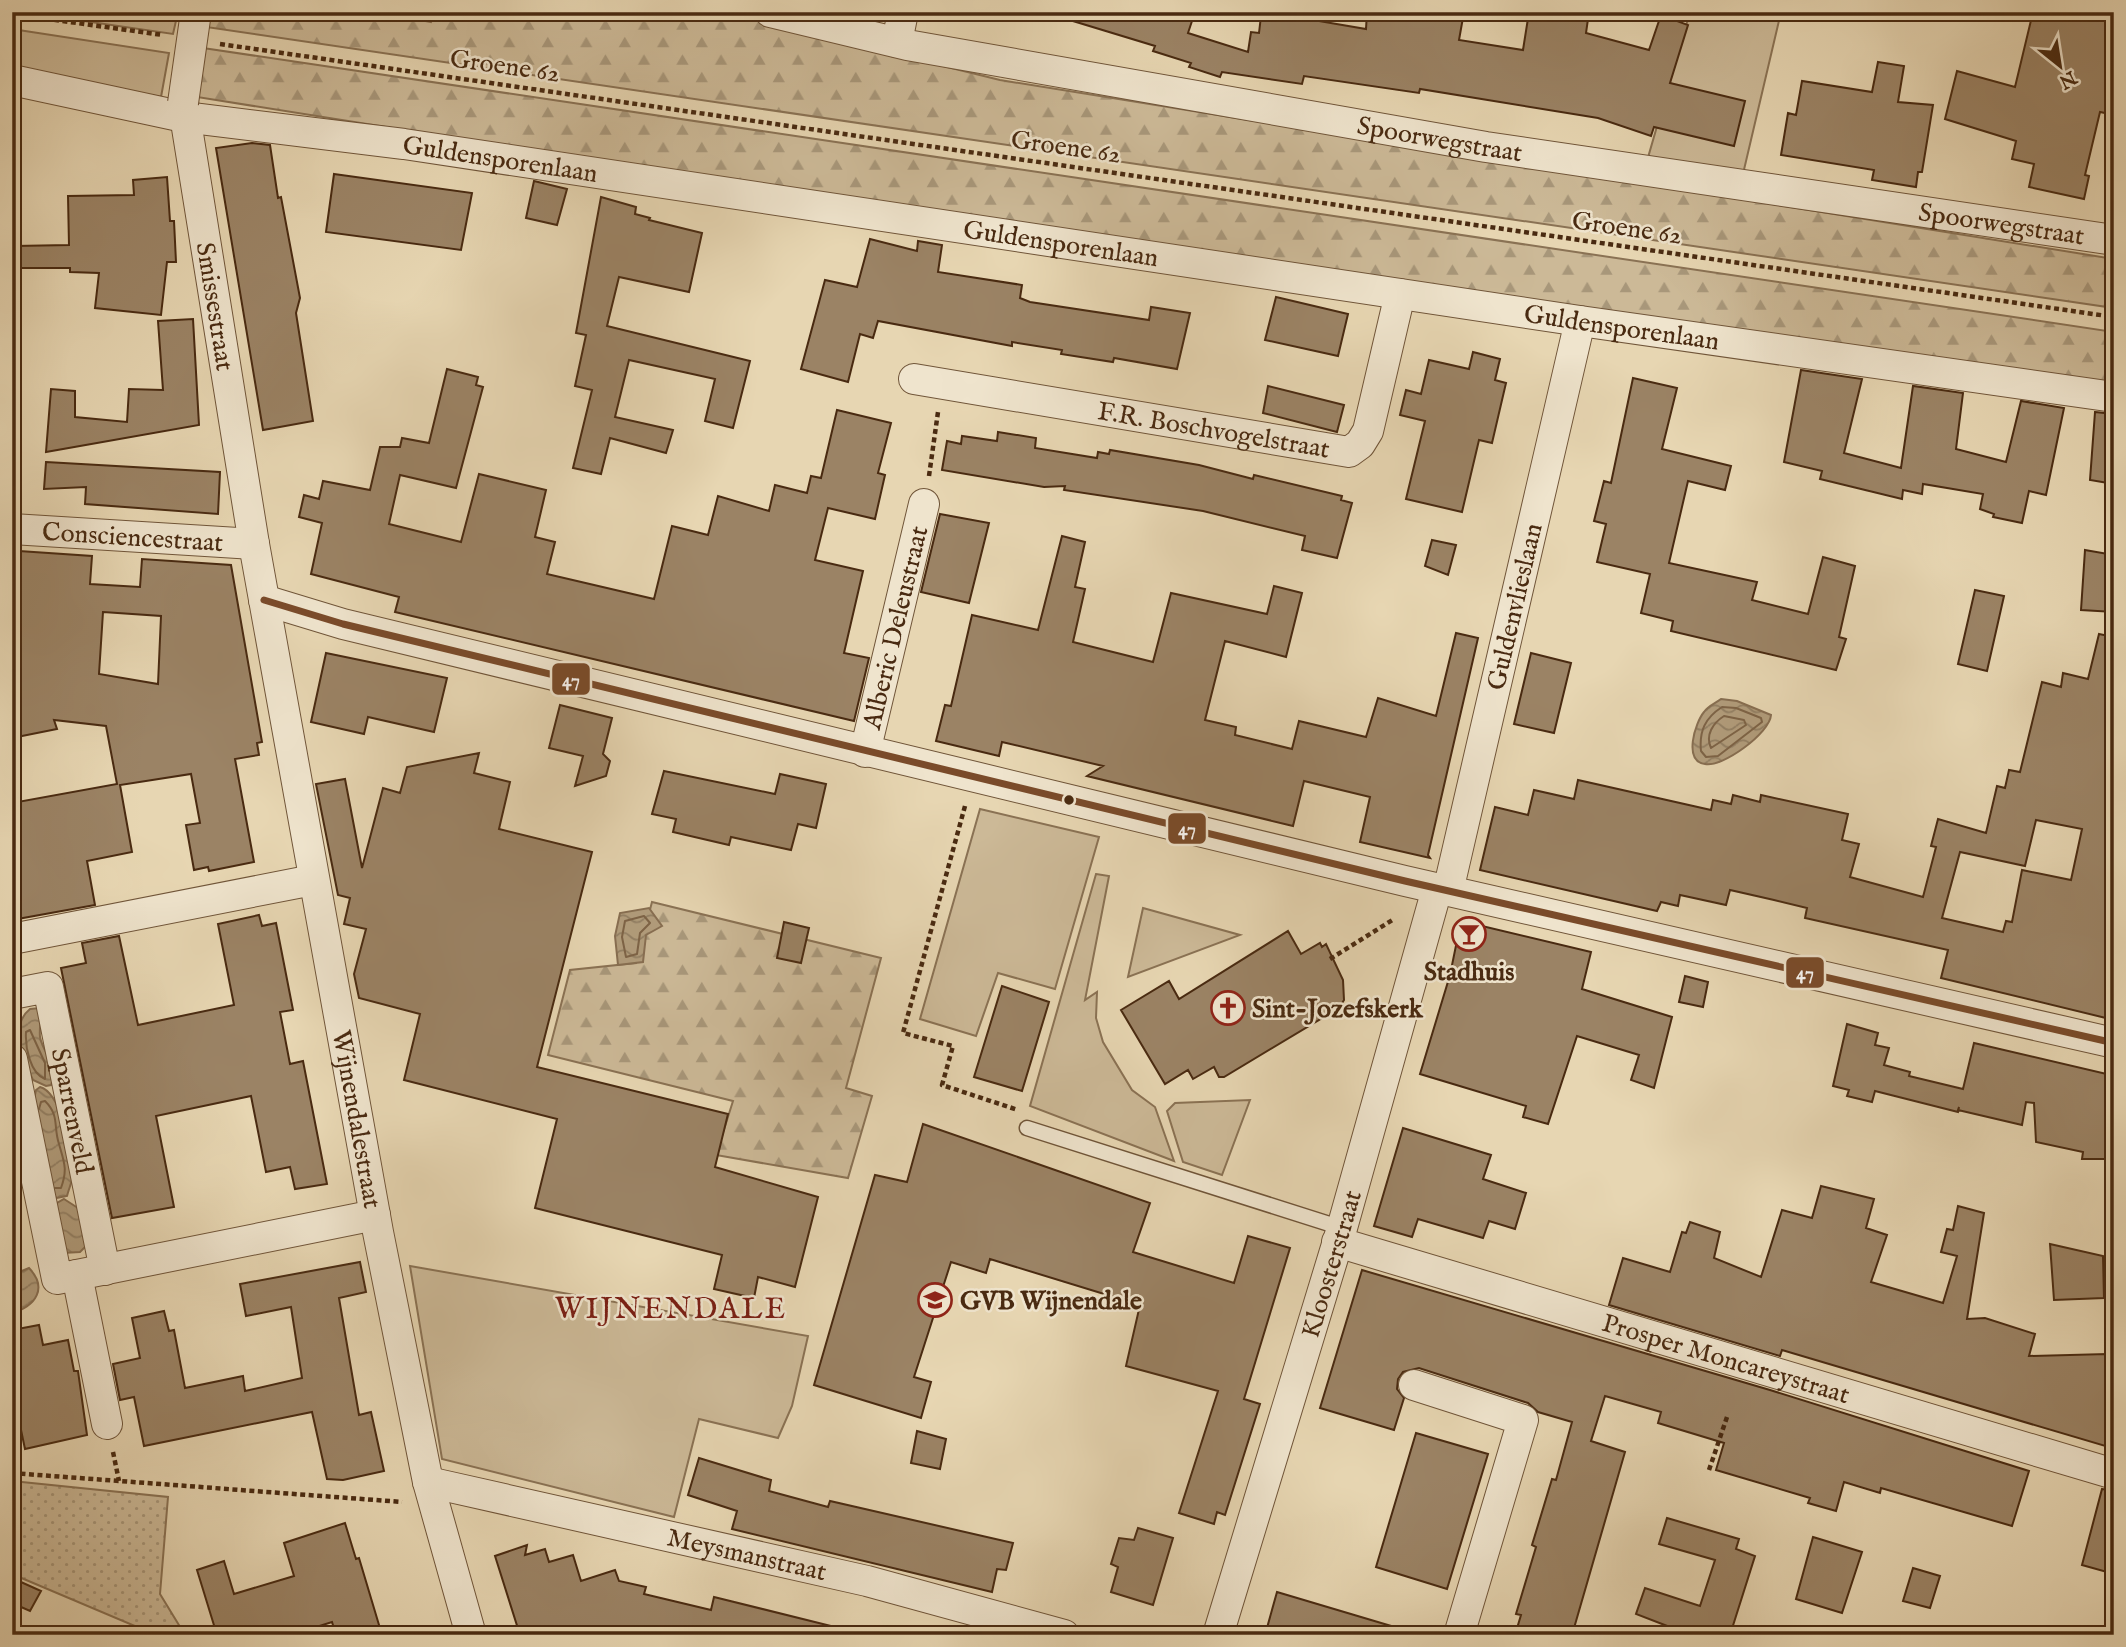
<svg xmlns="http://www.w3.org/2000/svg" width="2126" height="1647" font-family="'IM FELL English',serif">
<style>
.green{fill:#ccb997;stroke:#8a7254;stroke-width:2}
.forest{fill:url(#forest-firs);stroke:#8a7254;stroke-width:2}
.park{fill:url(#park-dots);stroke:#8a7254;stroke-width:2}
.water{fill:url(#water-waves);stroke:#876e51;stroke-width:2}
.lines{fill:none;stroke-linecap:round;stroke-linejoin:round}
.shore{stroke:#7d6346;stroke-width:2}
.building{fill:#9b8365;stroke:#492a11;stroke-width:2;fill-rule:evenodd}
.service-casing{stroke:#705539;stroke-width:17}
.minor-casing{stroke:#705539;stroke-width:32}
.path{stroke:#492a11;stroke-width:4.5;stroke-dasharray:5 3.5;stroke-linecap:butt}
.service{stroke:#efe4cd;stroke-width:14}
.minor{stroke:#efe4cd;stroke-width:30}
.minor-bridge-casing{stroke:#705539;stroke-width:32;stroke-linecap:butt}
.minor-bridge{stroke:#efe4cd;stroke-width:30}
.bus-1-casing{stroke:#efe4cd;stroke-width:12}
.bus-1{stroke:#7a4b2a;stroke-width:7}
.bus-dot{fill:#492a11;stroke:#efe4cd;stroke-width:2.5}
.labels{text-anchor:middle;stroke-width:5;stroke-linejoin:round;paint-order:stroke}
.street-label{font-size:26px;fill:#492a11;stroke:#efe4cd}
.poi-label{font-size:26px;font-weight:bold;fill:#492a11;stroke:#efe4cd;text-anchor:start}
.quarter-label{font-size:30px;letter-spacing:2px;fill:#7a1f14;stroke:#efe4cd}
.line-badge{stroke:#efe4cd;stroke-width:2.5}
.badge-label{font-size:19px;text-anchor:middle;font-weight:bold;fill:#fff}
</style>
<defs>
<pattern id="forest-firs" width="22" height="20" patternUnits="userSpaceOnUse" patternTransform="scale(1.75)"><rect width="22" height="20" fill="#ccb997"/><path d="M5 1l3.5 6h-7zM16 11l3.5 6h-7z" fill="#a8977a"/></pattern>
<pattern id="park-dots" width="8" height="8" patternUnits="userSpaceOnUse" patternTransform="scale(1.75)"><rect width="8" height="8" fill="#ccb997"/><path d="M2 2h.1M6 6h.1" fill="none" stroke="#a8977a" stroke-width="1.8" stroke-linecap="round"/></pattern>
<pattern id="water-waves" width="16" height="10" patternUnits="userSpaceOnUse" patternTransform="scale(1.75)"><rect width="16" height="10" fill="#b19c7b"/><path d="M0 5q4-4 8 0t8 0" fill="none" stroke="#927f63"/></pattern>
</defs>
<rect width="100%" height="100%" fill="#e7d6b2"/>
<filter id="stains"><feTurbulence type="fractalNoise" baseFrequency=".00286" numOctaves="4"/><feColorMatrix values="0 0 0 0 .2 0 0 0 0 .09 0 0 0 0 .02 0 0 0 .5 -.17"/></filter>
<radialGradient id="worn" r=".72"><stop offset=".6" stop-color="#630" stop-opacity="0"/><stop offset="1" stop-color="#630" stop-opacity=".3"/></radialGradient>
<path class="green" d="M22,12H178L173,34Z
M1690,12H1781L1743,174L1647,161Z
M12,29L169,53L161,97L12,71Z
M980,809L1099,837L1055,989L998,973L976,1036L920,1019Z
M1096,874L1109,876L1085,1000L1097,992L1096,1018L1103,1042L1132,1090L1155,1107L1174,1161L1030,1106Z
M1143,908L1240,935L1128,977Z
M1250,1100L1222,1175L1183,1162L1167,1111L1175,1103Z
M410,1266L808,1336L792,1406L778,1438L699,1419L674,1517L442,1459Z"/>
<path class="forest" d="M208,12H380L431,22L435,12H723L1000,80L2114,259V308L206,27Z
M203,48L2114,332V383L1079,237L197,97Z
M652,902L881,958L846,1088L872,1096L848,1178L716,1155L733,1101L548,1055L570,970L636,963Z"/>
<path class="park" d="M12,1481L168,1497L160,1594L185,1635H156L12,1574Z"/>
<path class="water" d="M1721,699L1737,701L1771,715C1770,733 1722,768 1705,764C1683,761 1695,723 1704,712C1708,706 1716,703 1721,699Z
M649,908L662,926L646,935L643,962L618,965L615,936L620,913Z
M40,1008C42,1019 39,1027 40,1037C43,1054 60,1066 51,1085L46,1086L33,1080C24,1059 8,1027 30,1009Z
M40,1087C60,1092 73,1149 74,1169C74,1177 69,1188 67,1196L57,1198L51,1194L32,1109L36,1090Z
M64,1199L81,1210L87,1245L80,1252L63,1253L54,1217L57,1203Z
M29,1268C48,1288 36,1306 12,1313V1275Z"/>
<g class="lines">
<path class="shore" d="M1722,707L1736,708L1761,718L1762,722L1718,756L1706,757L1701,751C1699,731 1705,718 1722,707Z
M1724,716L1744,720L1746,725L1711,748C1705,735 1713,723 1724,716Z
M644,916L650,923L640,933L637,954L626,957L622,937L625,921Z
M30,1030L45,1063V1079C30,1073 25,1047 26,1032Z
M39,1109L41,1102L45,1101C60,1116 53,1126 59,1144C64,1162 68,1169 61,1188H55"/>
</g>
<path class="building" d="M1064,12H1195L1188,33L1248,52L1251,32L1259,33L1261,16L1282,19L1283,12H1308L1307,19L1366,29L1367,12H1464L1459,40L1523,50L1529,12H1589L1586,33L1649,50L1661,15L1688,25L1670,83L1745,101L1734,146L1654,127L1651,136L1598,118L1420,89L1419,93L1304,76L1302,84L1222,72L1220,77L1189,67L1191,63L1153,51L1155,46L1063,18Z
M2033,12H2114V78L2105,113L2100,112L2085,175L2089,176L2084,199L2029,187L2034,164L2012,159L2016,141L1945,119L1957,71L2015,87Z
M1878,62L1904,66L1898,102L1933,105L1922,172H1918L1916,187L1872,180L1874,170L1781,155L1788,113L1796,115L1802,81L1872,92Z
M252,143L270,145L278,198L281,197L300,298L296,313L313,421L263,430L216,148Z
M334,174L472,193L461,250L326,232Z
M167,177L170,221H174L176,262H167L161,315L95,308L99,273L70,272V268H15V246L69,245L68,196L134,195L133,180Z
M534,181L567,189L557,225L526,218Z
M601,197L636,207L635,214L650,218L649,220L702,233L689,292L619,277L607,326L750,361L733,428L705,421L715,379L629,360L615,417L673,430L666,453L610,438L601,474L573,468L592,390L575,386L586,335L576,333Z
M870,239L917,251L918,241L942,245L938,272L1022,285L1020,298L1030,302L1149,320L1151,307L1190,313L1177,369L1114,358L1113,362L1061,354L1062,350L1012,342V346L878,321L873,338L860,334L848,382L801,369L825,280L857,287Z
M1276,297L1348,314L1338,356L1265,340Z
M193,319L199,425L46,452L51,389L75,391V417L127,422L129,389L163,390L158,321Z
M1473,352L1500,359L1495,380L1506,383L1492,443L1479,440L1462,512L1406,499L1425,421L1400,415L1406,390L1421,394L1429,360L1469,369Z
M447,369L478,377L476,385L483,387L456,488L400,475L389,524L461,542L479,474L546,490L535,537L555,542L547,574L654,599L672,526L708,535L718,496L769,511L775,485L807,493L811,476L821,478L837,410L891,423L878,473L885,475L875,519L828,508L815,560L863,571L844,653L869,658L854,721L395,612L399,597L311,574L322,523L299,517L304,495L319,499L323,481L370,490L380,447H400L402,438L429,443Z
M1801,370L1862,379L1844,453L1901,468L1913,386L1963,393L1956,449L2006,462L2021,401L2064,408L2046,495L2029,491L2022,523L1993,517L1994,514L1980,509L1983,494L1923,484L1922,494L1903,490L1902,499L1820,479L1822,471L1784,462Z
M1633,378L1677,388L1662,449L1731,466L1725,490L1688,481L1669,563L1757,582L1752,600L1808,614L1823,557L1855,566L1839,637L1846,639L1836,670L1671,631L1673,621L1641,613L1650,574L1597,562L1606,524L1594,521L1604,481L1611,483Z
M1268,386L1344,405L1337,432L1263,413Z
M2095,412L2114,414V484L2090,480Z
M998,432L1036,438L1035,448L1097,458L1098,452L1109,454L1110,450L1199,465L1253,479L1254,475L1342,496L1341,500L1352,503L1337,558L1302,550L1305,536L1203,511L1064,490L1065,486L1044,487L942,470L947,441L961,444L962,436L997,441Z
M46,462L220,472L218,514L85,504L86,487L44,489Z
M940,514L989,523L969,603L921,592Z
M1062,536L1085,542L1075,587L1085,589L1073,642L1153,662L1171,593L1267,614L1274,586L1302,593L1286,657L1225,641L1205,720L1236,727L1235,735L1292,749L1299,721L1366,737L1378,698L1436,716L1456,633L1478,638L1428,855L1430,858L1360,842L1370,797L1304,781L1293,826L1087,776L1103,766L1002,742L999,756L936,741L945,705L951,706L972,615L1038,630Z
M1432,540L1456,545L1448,575L1425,566Z
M2085,550L2114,555V612L2081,610Z
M19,551L92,556L90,584L140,587L142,559L231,565L262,742L257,743L259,755L235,759L254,862L209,871L208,867L194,870L186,825L200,823L191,774L120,785L132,852L87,861L95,905L12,920V803L117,784L106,726L54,720L57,729L17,737L19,674L12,673V621ZM103,612L161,616L158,684L99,674Z
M1975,590L2004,596L1987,671L1958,664Z
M2099,634L2114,637V667L2108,692L2114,693V935L2106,963L2114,964V1004L2110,1019L1941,978L1948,950L1805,918L1807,908L1774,900L1730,890L1726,905L1680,895L1678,906L1661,902L1657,911L1480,870L1495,807L1528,815L1534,790L1574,799L1578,780L1711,810L1713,800L1731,804L1733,795L1760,802L1761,795L1848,814L1842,840L1859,844L1850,877L1923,897L1936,847L1931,846L1938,819L1986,833L1997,786L2005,788L2009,770L2020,772L2042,682L2061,687L2063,673L2088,679ZM2036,820L2082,829L2071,880L2022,870L2012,922L2006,921L2003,932L1942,918L1960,852L2025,866Z
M326,653L447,678L434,732L368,717L364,734L311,722Z
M1531,653L1571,663L1554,733L1514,724Z
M560,705L612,718L603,754L610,761L606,776L575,786L583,756L549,748Z
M479,753L474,773L510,782L499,829L592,852L537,1067L728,1114L715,1167L818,1197L795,1287L758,1277L754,1298L714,1289L722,1255L535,1208L557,1119L404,1080L420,1014L359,998L354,974L366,929L344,924L350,898L338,895L316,784L345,779L362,868L383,788L400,793L407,767Z
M664,771L775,794L780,774L826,784L816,828L798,824L791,850L731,837L729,845L673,832L676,819L652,814Z
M259,915L262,926L276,923L293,1010L280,1012L290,1064L303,1061L327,1184L295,1189L290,1167L266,1172L251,1096L156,1116L174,1207L112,1218L61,968L86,963L82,943L119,936L138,1025L234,1005L218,924Z
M1461,921L1591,952L1582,989L1672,1017L1654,1088L1631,1080L1639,1055L1577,1036L1548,1124L1523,1117L1526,1106L1420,1074L1450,975Z
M784,922L809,928L801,963L777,958Z
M1288,931L1301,954L1320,943L1322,947L1326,944L1343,980L1344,1000L1339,1008L1224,1077H1219L1214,1067L1193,1079L1188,1070L1165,1084L1121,1010L1169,981L1179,999Z
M1685,976L1708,982L1703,1007L1679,1002Z
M1002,986L1049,1002L1022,1091L974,1077Z
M1847,1024L1878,1033L1875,1045L1889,1048L1884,1065L1910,1072L1909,1076L1963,1089L1974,1043L2111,1075L2107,1159H2082L2083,1152L2036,1142L2034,1103L2026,1102L2022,1125L1958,1110L1959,1107L1958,1112L1875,1091L1872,1102L1847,1096L1849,1090L1833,1086Z
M923,1124L1150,1203L1133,1252L1234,1283L1248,1236L1290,1248L1244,1399L1260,1404L1225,1515L1217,1512L1214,1524L1179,1513L1218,1391L1126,1366L1140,1305L990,1259L986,1273L951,1262L914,1377L931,1382L921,1418L814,1385L875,1175L907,1182Z
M1403,1128L1491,1155L1483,1179L1526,1193L1515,1229L1489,1221L1483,1238L1418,1219L1412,1237L1374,1226Z
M1821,1186L1874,1199L1866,1228L1887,1235L1871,1282L1943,1303L1957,1256L1941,1252L1947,1229L1953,1230L1958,1206L1984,1213L1967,1319L1985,1318L2035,1334L2029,1356L2107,1354L2112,1448L1782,1350L1780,1356L1609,1305L1623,1258L1670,1272L1682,1232L1686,1233L1690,1222L1720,1232L1714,1258L1761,1277L1782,1210L1812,1218Z
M2050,1244L2103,1256L2104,1298L2054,1300Z
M360,1262L366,1292L339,1298L359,1415L371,1412L384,1471L343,1480L327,1479L312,1412L144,1446L134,1397L120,1400L113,1364L140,1358L132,1318L164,1311L169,1331L174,1330L185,1388L243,1376L245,1391L302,1378L291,1307L246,1316L240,1284Z
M1362,1270L1770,1390L2029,1471L2012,1526L1881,1488L1880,1493L1844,1482L1836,1511L1808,1503L1810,1498L1716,1470L1724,1443L1658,1423L1661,1412L1605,1396L1591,1441L1625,1452L1572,1635H1515L1521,1615L1516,1614L1536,1547L1532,1545L1552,1479L1556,1480L1572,1422L1538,1412L1528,1403L1419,1368L1403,1372L1398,1379L1397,1389L1404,1398L1394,1430L1320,1408Z
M39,1325L43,1345L68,1340L74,1371H78L87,1435L25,1449L12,1387V1330Z
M917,1431L946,1439L940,1469L911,1463Z
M1416,1433L1488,1454L1447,1589L1376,1567Z
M699,1458L771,1480L769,1491L828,1507L830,1501L1013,1543L1006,1570L997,1569L992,1592L732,1529L737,1511L688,1495Z
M2102,1489L2114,1491V1574L2082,1565Z
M1667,1518L1739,1539L1736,1549L1755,1556L1730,1635H1674L1675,1629L1636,1614L1645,1588L1700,1606L1715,1560L1659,1544Z
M345,1523L356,1559L359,1558L382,1635H336L332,1622L291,1635H217L197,1570L224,1561L234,1594L294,1576L284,1543Z
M1138,1528L1173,1538L1153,1605L1111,1592L1118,1567L1111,1564L1119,1538L1134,1540Z
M1813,1537L1862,1552L1842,1613L1796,1599Z
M527,1545L525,1555L545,1549L549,1562L573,1555L581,1581L615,1570L619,1581L646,1587L644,1594L711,1610L714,1597L831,1626L830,1635H520L495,1556Z
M1913,1568L1940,1576L1930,1608L1903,1601Z
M12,1578L41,1591L30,1611L12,1603Z
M1277,1592L1398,1628L1397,1635H1265Z"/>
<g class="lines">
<g class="service-casing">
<path id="service" d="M1027,1128L1342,1228"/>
</g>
<g class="minor-casing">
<g id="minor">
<path id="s1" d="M770,12L907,45L1486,147L2114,240"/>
<path d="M897,42L903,12"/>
<path id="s2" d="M12,80L184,117L404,144L1580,321L2114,397"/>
<path id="s3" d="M183,103L254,544L378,1232L428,1482L471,1635"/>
<path id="s4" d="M914,379L1349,452L1360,444L1368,431L1400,294"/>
<path id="s5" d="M12,529L254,544"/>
<path d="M264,600L343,624L1405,881L2114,1043"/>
<path id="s6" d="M865,752L924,504"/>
<path id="s7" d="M1448,891L1580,321"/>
<path d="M12,939L313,880"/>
<path id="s8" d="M12,994L48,987L105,1270"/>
<path d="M12,1059L57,1279L375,1215"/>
<path id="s9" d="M1337,1242L2114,1474"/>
<path d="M77,1275L107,1424"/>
<path d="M1414,1385L1523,1420L1459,1635"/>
<path id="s10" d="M428,1482L867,1581L1064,1635"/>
<path id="s11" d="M1218,1635L1342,1228L1437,889"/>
</g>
</g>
<path class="path" d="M12,14L163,35
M220,44L2114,317
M929,476L938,412
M965,806L903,1033L953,1046L942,1085L1018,1110
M1330,959L1394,919
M113,1452L119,1481
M1709,1470L1727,1417
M12,1473L402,1502"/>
<use href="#service" class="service"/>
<use href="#minor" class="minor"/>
<g class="minor-bridge-casing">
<path id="minor-bridge" d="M183,103L196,12"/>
</g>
<use href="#minor-bridge" class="minor-bridge"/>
<g class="bus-1-casing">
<path id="bus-1" d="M264,600L343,624L1405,881L2114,1043"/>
</g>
<use href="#bus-1" class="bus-1"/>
</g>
<defs>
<g id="bar-ring" transform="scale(1.75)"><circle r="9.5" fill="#efe4cd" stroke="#8f2418" stroke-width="1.5"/><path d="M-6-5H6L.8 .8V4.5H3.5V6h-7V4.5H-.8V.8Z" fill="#8f2418"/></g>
<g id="church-ring" transform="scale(1.75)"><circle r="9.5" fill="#efe4cd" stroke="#8f2418" stroke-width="1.5"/><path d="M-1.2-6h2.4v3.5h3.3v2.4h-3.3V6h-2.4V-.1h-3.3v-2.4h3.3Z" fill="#8f2418"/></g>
<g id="school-ring" transform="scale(1.75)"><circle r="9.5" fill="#efe4cd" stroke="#8f2418" stroke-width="1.5"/><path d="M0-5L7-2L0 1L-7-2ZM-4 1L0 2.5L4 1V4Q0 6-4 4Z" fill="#8f2418"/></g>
</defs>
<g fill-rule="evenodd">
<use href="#bar-ring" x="1469" y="934"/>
<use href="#church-ring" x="1228" y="1008"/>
<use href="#school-ring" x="935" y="1300"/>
</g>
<circle class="bus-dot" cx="1069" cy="800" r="6"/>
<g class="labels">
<g class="street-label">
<text transform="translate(505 65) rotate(8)" y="9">Groene 62</text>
<text dy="9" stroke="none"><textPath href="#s1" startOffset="682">Spoorwegstraat</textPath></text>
<text transform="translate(1066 146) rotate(8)" y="9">Groene 62</text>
<text dy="9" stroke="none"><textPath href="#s2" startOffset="495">Guldensporenlaan</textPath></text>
<text dy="9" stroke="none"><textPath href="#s1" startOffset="1250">Spoorwegstraat</textPath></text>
<text transform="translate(1627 227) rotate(8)" y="9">Groene 62</text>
<text dy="9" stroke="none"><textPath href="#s2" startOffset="1062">Guldensporenlaan</textPath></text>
<text dy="9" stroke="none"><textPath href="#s3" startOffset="206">Smissestraat</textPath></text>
<text dy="9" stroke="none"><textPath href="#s2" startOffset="1629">Guldensporenlaan</textPath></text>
<text dy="9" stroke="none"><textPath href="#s4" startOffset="304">F.R. Boschvogelstraat</textPath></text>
<text dy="9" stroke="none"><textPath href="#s5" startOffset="121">Consciencestraat</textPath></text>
<text dy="9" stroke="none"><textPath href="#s7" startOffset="292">Guldenvlieslaan</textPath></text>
<text dy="9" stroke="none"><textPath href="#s6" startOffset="128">Alberic Deleustraat</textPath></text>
<text dy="9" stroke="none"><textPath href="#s8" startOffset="163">Sparrenveld</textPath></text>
<text dy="9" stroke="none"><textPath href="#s3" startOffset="1031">Wijnendalestraat</textPath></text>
<text dy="9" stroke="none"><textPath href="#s11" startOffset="388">Kloosterstraat</textPath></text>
<text dy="9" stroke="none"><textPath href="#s9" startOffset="406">Prosper Moncareystraat</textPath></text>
<text dy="9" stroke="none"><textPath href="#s10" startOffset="327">Meysmanstraat</textPath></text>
</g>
<g class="poi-label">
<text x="1469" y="980" text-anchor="middle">Stadhuis</text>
<text x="1252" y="1017">Sint-Jozefskerk</text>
<text x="960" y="1309">GVB Wijnendale</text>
</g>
<g class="quarter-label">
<text x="671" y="1318">WIJNENDALE</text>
</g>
</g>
<g class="line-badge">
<rect x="551" y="662" width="40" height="34" rx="7" fill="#7a4b2a"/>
<rect x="1167" y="812" width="40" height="33" rx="7" fill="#7a4b2a"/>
<rect x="1785" y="956" width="40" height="33" rx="7" fill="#7a4b2a"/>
</g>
<g class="badge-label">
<text x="571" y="686">47</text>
<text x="1187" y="835">47</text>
<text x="1805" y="979">47</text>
</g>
<rect width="2126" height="1647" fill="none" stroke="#e7d6b2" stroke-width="42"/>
<rect x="14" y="14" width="2098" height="1619" fill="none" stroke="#492a11" stroke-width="3.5"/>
<rect x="21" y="21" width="2084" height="1605" fill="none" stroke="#492a11" stroke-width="2"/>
<g transform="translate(2060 66) rotate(150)" stroke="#efe4cd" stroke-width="5" paint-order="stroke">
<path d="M0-5L12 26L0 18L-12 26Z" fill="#492a11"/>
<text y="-10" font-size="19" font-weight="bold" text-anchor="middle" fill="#492a11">N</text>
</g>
<rect width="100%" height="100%" filter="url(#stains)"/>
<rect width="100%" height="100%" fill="url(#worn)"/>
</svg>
